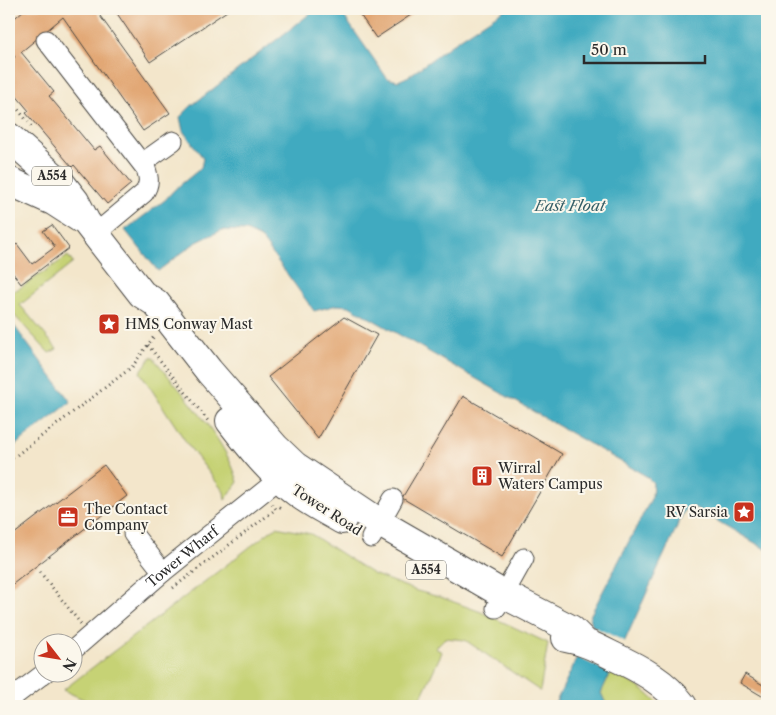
<svg xmlns="http://www.w3.org/2000/svg" width="776" height="715" font-family="'Libre Caslon Text',serif">
<style>
.green{fill:#c6d274;stroke:#787e50}
.water{fill:#41aac0;stroke:#366a76}
.pier{fill:#f3e6cb}
.building{fill:#e2a775}
.lines{fill:none;stroke-linecap:round;stroke-linejoin:round}
.minor-casing{stroke:#494743;stroke-width:21}
.highway-casing{stroke:#494743;stroke-width:30}
.path{stroke:#494743;stroke-width:3;stroke-dasharray:1 4;stroke-linecap:butt}
.minor{stroke:#fff;stroke-width:19}
.highway{stroke:#fff;stroke-width:28}
.labels{text-anchor:middle;stroke-width:4;stroke-linejoin:round;paint-order:stroke}
.shield{fill:#fbf7ec;stroke:#696865;stroke-width:1}
.shield-label{font-size:12px;font-weight:bold;fill:#2b2b2b}
.poi-label{font-size:14px;fill:#2b2b2b;stroke:#fbf7ec;text-anchor:start}
.street-label{font-size:14px;fill:#2b2b2b;stroke:#fbf7ec}
.water-label{font-size:15px;font-style:italic;fill:#345e67;stroke:#fbf7ec}
</style>
<rect width="100%" height="100%" fill="#fbf7ec"/>
<filter id="ink" filterUnits="userSpaceOnUse"><feTurbulence type="fractalNoise" baseFrequency=".02" numOctaves="2"/><feDisplacementMap in="SourceGraphic" scale="10" xChannelSelector="R" yChannelSelector="G"/><feConvolveMatrix kernelMatrix="1 2 1 2 8 2 1 2 1" color-interpolation-filters="sRGB"/></filter>
<filter id="wash" filterUnits="userSpaceOnUse"><feTurbulence type="fractalNoise" baseFrequency=".0096" numOctaves="4" result="noise"/><feDisplacementMap in="SourceGraphic" scale="20" xChannelSelector="R" yChannelSelector="G"/><feGaussianBlur stdDeviation="1.12" result="paint"/><feColorMatrix in="noise" values="0 0 0 0 0 0 0 0 0 0 0 0 0 0 0 0 0 1.4 0 .05"/><feComposite in="paint" operator="in"/></filter>
<g filter="url(#wash)">
<rect width="100%" height="100%" fill="#f3e6cb"/>
<path class="green" d="M68,256L73,263L20,305L57,349L49,353L14,315L9,312V293L20,288Z
M152,356C181,393 225,437 238,482L225,500L224,492L188,445L140,372Z
M276,527L311,534L373,574L417,591L443,598L481,612L548,643L540,691L465,640L445,638L435,648L442,652L417,706H98L63,690Z
M610,673C634,683 642,687 660,706H607L601,693Z"/>
<path class="water" d="M316,9H339L387,78L398,81L409,76L458,40L505,9H767V550L692,506L685,509L601,693L607,706H597L596,705L595,706H554L592,626L590,616L652,497L653,483L646,476L349,306L337,305L314,311L261,238L246,231L222,230L195,243L158,271L125,230L165,200L174,190L201,168L203,158L183,131L180,117L191,106Z
M9,319L71,402L9,450Z"/>
<path class="pier" d="M590,625L628,643L613,674L575,656Z"/>
<g id="blocks">
<path class="building" d="M25,9H68L70,11L73,9H95L170,113L143,131L63,17L21,52L54,92L49,96L94,150L100,146L131,184L107,204L74,165L72,167L26,113L29,111L9,87V62L15,57L9,49V23Z
M114,9H230L150,62Z
M356,9H420L376,38Z
M52,225L69,248L21,284L9,268V250L17,244L32,264L55,247L43,231Z
M344,317L377,335L318,439L268,377Z
M463,396L562,454L502,557L402,498Z
M104,465L127,496L9,587V538Z
M745,674L763,685L767,678V699L740,683Z"/>
</g>
</g>
<g filter="url(#ink)">
<use href="#blocks" fill-opacity="0" stroke="#494743" stroke-width="1"/>
<g class="lines">
<g class="minor-casing">
<g id="minor">
<path d="M46,40L146,169C149,178 150,184 144,193L95,234"/>
<path d="M142,163L173,141"/>
<path d="M133,534L163,572"/>
<path d="M371,538L393,499"/>
<path d="M496,608L524,558"/>
<path id="s1" d="M72,651L163,572L289,471"/>
<path d="M9,700L46,672"/>
</g>
</g>
<g class="highway-casing">
<path id="highway" d="M9,137L61,183L75,201L86,222L142,294L156,303L209,371L275,447L295,466L380,523L503,594L571,629L583,641
M9,181L53,201L81,219
M230,421C250,447 269,471 296,492C310,503 327,511 342,520
M566,638C584,641 597,648 613,656C641,669 665,682 683,706"/>
</g>
<path class="path" d="M9,98L32,127
M148,345L209,422
M9,461L132,367L155,335
M272,504L276,509L282,506
M40,572L81,624
M173,588L276,509"/>
<use href="#minor" class="minor"/>
<use href="#highway" class="highway"/>
</g>
</g>
<defs>
<g id="sight-square" transform="scale(1.125)"><rect x="-9" y="-9" width="18" height="18" rx="4" fill="#c8321e" stroke="#fbf7ec"/><path d="M0-6L1.8-2.2L6-1.7L2.9 1.2L3.7 5.4L0 3.3L-3.7 5.4L-2.9 1.2L-6-1.7L-1.8-2.2Z" fill="#fff"/></g>
<g id="building-square" transform="scale(1.125)"><rect x="-9" y="-9" width="18" height="18" rx="4" fill="#c8321e" stroke="#fbf7ec"/><path d="M-4-6H4V6H1V3H-1V6H-4ZM-2.5-4.3h1.7v1.8h-1.7ZM.8-4.3h1.7v1.8H.8ZM-2.5-1h1.7V.8h-1.7ZM.8-1h1.7V.8H.8Z" fill="#fff"/></g>
<g id="office-square" transform="scale(1.125)"><rect x="-9" y="-9" width="18" height="18" rx="4" fill="#c8321e" stroke="#fbf7ec"/><path d="M-6-3h4V-5.5h4V-3h4V5H-6ZM-1-4.5V-3h2v-1.5ZM-6 0V1H6V0Z" fill="#fff"/></g>
</defs>
<g fill-rule="evenodd">
<use href="#sight-square" x="109" y="324"/>
<use href="#building-square" x="482" y="476"/>
<use href="#sight-square" x="744" y="512"/>
<use href="#office-square" x="68" y="517"/>
</g>
<g class="labels">
<g class="shield">
<rect x="32" y="166.5" width="40" height="19" rx="4"/>
<rect x="406" y="560.5" width="40" height="19" rx="4"/>
</g>
<g class="shield-label">
<text x="52" y="180">A554</text>
<text x="426" y="574">A554</text>
</g>
<g class="poi-label">
<text x="125" y="329">HMS Conway Mast</text>
<text x="498" y="473">Wirral<tspan x="498" dy="16">Waters Campus</tspan></text>
<text x="84" y="514">The Contact<tspan x="84" dy="16">Company</tspan></text>
<text x="728" y="517" text-anchor="end">RV Sarsia</text>
</g>
<g class="street-label">
<text transform="translate(327 510) rotate(33)" y="5">Tower Road</text>
<text dy="5" stroke="none"><textPath href="#s1" startOffset="145">Tower Wharf</textPath></text>
</g>
<g class="water-label">
<text x="570" y="211">East Float</text>
</g>
</g>
<rect width="776" height="715" fill="none" stroke="#fbf7ec" stroke-width="30"/>
<g transform="translate(58 658) rotate(121)"><circle r="24" fill="#fbf7ec" stroke="#a8a59f"/>
<path d="M0-4L9 19L0 12L-9 19Z" fill="#c8321e"/>
<text y="-8" font-size="14" font-weight="bold" text-anchor="middle" fill="#2b2b2b">N</text>
</g>
<path d="M584 55v8h121v-8" fill="none" stroke="#2b2b2b" stroke-width="2.5"/>
<text x="591" y="55" font-size="15" fill="#2b2b2b" stroke="#fbf7ec" stroke-width="4" paint-order="stroke">50 m</text>
</svg>
